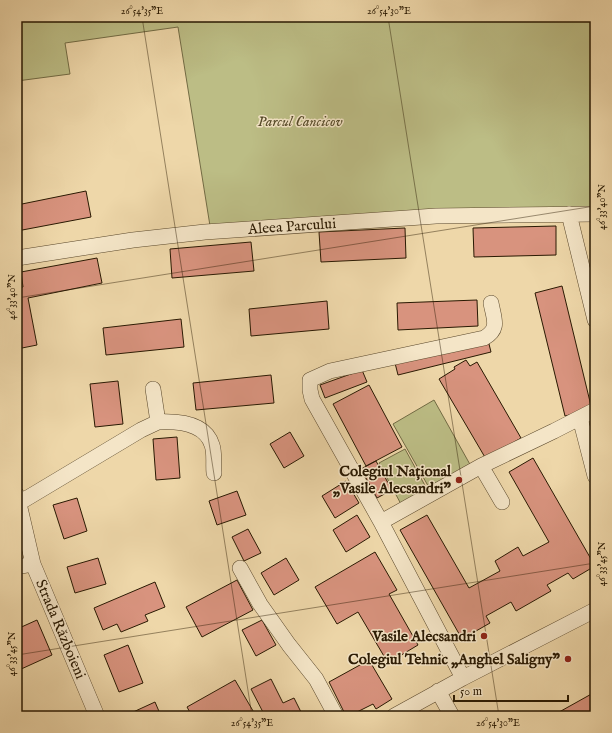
<svg xmlns="http://www.w3.org/2000/svg" width="612" height="733" font-family="'IM FELL English',serif">
<style>
.green{fill:#bcbd85;stroke:#726b44}
.building{fill:#d8937e;stroke:#291902}
.lines{fill:none;stroke-linecap:round;stroke-linejoin:round}
.minor-casing{stroke:#5a482c;stroke-width:16}
.minor{stroke:#f4e5c7;stroke-width:15}
.ticks{fill:none;stroke:#291902;stroke-width:1;stroke-opacity:0.45}
.poi-dot{fill:#8f2418;stroke:#f4e5c7;stroke-width:1.5}
.labels{text-anchor:middle;stroke-width:3;stroke-linejoin:round;paint-order:stroke}
.park-label{font-size:15px;font-style:italic;fill:#554a29;stroke:#f4e5c7}
.street-label{font-size:15px;fill:#291902;stroke:#f4e5c7}
.poi-label{font-size:15px;font-weight:bold;fill:#291902;stroke:#f4e5c7;text-anchor:end}
.neatline{fill:none;stroke:#291902;stroke-width:1.5}
.ticks-label{font-size:10px;text-anchor:middle;fill:#291902}
</style>
<rect width="100%" height="100%" fill="#eed7a9"/>
<filter id="stains"><feTurbulence type="fractalNoise" baseFrequency=".005" numOctaves="4"/><feColorMatrix values="0 0 0 0 .2 0 0 0 0 .09 0 0 0 0 .02 0 0 0 .5 -.17"/></filter>
<radialGradient id="worn" r=".72"><stop offset=".6" stop-color="#630" stop-opacity="0"/><stop offset="1" stop-color="#630" stop-opacity=".3"/></radialGradient>
<path class="green" d="M17,17H595V214L211,232L178,27L65,43L70,74L17,81Z
M434,400L472,468L431,491L393,424Z
M405,449L428,491L402,506L379,463Z"/>
<path class="building" d="M86,191L91,217L17,231V205Z
M556,226V255L474,257L473,228Z
M405,228L406,258L321,262L319,232Z
M251,242L254,271L172,278L170,249Z
M97,258L102,283L28,298L37,345L17,349V288L23,287L21,272Z
M562,286L592,410L565,416L535,293Z
M477,300L478,326L398,330L397,303Z
M327,301L329,329L251,336L249,309Z
M181,319L184,347L106,355L103,328Z
M488,340L491,352L398,375L395,363Z
M466,360L470,366L477,362L521,438L486,459L439,379L455,369L454,367Z
M362,370L367,382L325,398L320,385Z
M271,375L274,403L196,410L193,383Z
M118,381L123,424L95,427L90,384Z
M369,385L402,447L366,466L333,404Z
M290,432L304,456L284,468L270,444Z
M177,437L180,478L156,480L153,439Z
M533,458L595,566L573,579L568,573L547,585L551,591L516,611L511,602L486,616L490,623L462,639L400,530L427,515L469,588L500,571L495,561L518,547L523,556L549,542L509,472Z
M376,461L392,490L377,498L361,469Z
M346,481L359,503L335,518L322,496Z
M237,491L246,515L217,525L209,501Z
M77,498L87,531L64,539L53,505Z
M357,515L370,537L346,552L333,530Z
M248,529L261,553L244,561L232,537Z
M375,552L397,590L389,594L418,645L388,663L358,612L337,624L315,587Z
M98,558L106,584L75,593L67,567Z
M286,558L299,580L274,595L261,573Z
M237,580L253,610L202,637L186,607Z
M155,582L165,607L145,615L148,621L121,632L117,624L103,630L94,608Z
M37,620L52,655L19,670L17,665V629Z
M262,620L276,645L256,656L242,630Z
M128,645L143,683L119,692L104,655Z
M369,660L392,699L376,709L373,704L349,716H346L329,682Z
M271,679L283,703L294,698L303,716H265L251,689Z
M235,680L256,716H192L187,707Z
M595,692V716H552Z
M155,702L161,716H132L131,713Z"/>
<g class="lines">
<g class="minor-casing">
<path id="minor" d="M569,214L595,320
M17,258L133,240L205,232L436,216L595,214
M580,418L595,476
M158,422C177,421 205,422 212,445C215,453 213,465 214,473
M481,466L502,502
M17,495L33,564L97,716
M19,503L141,430L158,422L153,389
M381,522L481,466L554,431L595,410
M17,567L33,564
M240,568L260,604L289,645L316,679L336,716
M463,678L381,522L312,399L310,390V380L330,371L484,338C500,329 494,319 491,303
M438,691L452,716
M394,716L463,678L595,610"/>
</g>
<use href="#minor" class="minor"/>
</g>
<path class="ticks" d="M142,17L252,716M388,17L499,716M17,298L595,206M17,655L595,563"/>
<g class="poi-dot">
<circle cx="459" cy="480" r="4"/>
<circle cx="484" cy="636" r="4"/>
<circle cx="568" cy="659" r="4"/>
</g>
<g class="labels">
<g class="park-label">
<text x="300" y="126">Parcul Cancicov</text>
</g>
<g class="street-label">
<text transform="translate(292 226) rotate(-4)" y="5">Aleea Parcului</text>
<text transform="translate(61 629) rotate(67)" y="5">Strada Războieni</text>
</g>
<g class="poi-label">
<text x="451" y="476">Colegiul Național<tspan x="451" dy="17">„Vasile Alecsandri”</tspan></text>
<text x="476" y="641">Vasile Alecsandri</text>
<text x="560" y="664">Colegiul Tehnic „Anghel Saligny”</text>
</g>
</g>
<rect width="612" height="733" fill="none" stroke="#eed7a9" stroke-width="44"/>
<path d="M454 695v6h114v-6" fill="none" stroke="#291902" stroke-width="2"/>
<text x="460" y="695" font-size="12" fill="#291902" stroke="#f4e5c7" stroke-width="3" paint-order="stroke">50 m</text>
<rect x="22" y="22" width="568" height="689" class="neatline"/>
<g class="ticks-label">
<text x="142" y="14">26°54'35"E</text>
<text x="389" y="14">26°54'30"E</text>
<text transform="translate(601 207) rotate(-90)" y="4">46°33'40"N</text>
<text transform="translate(11 297) rotate(-90)" y="4">46°33'40"N</text>
<text transform="translate(601 564) rotate(-90)" y="4">46°33'45"N</text>
<text transform="translate(11 654) rotate(-90)" y="4">46°33'45"N</text>
<text x="252" y="726">26°54'35"E</text>
<text x="498" y="726">26°54'30"E</text>
</g>
<rect width="100%" height="100%" filter="url(#stains)"/>
<rect width="100%" height="100%" fill="url(#worn)"/>
</svg>
